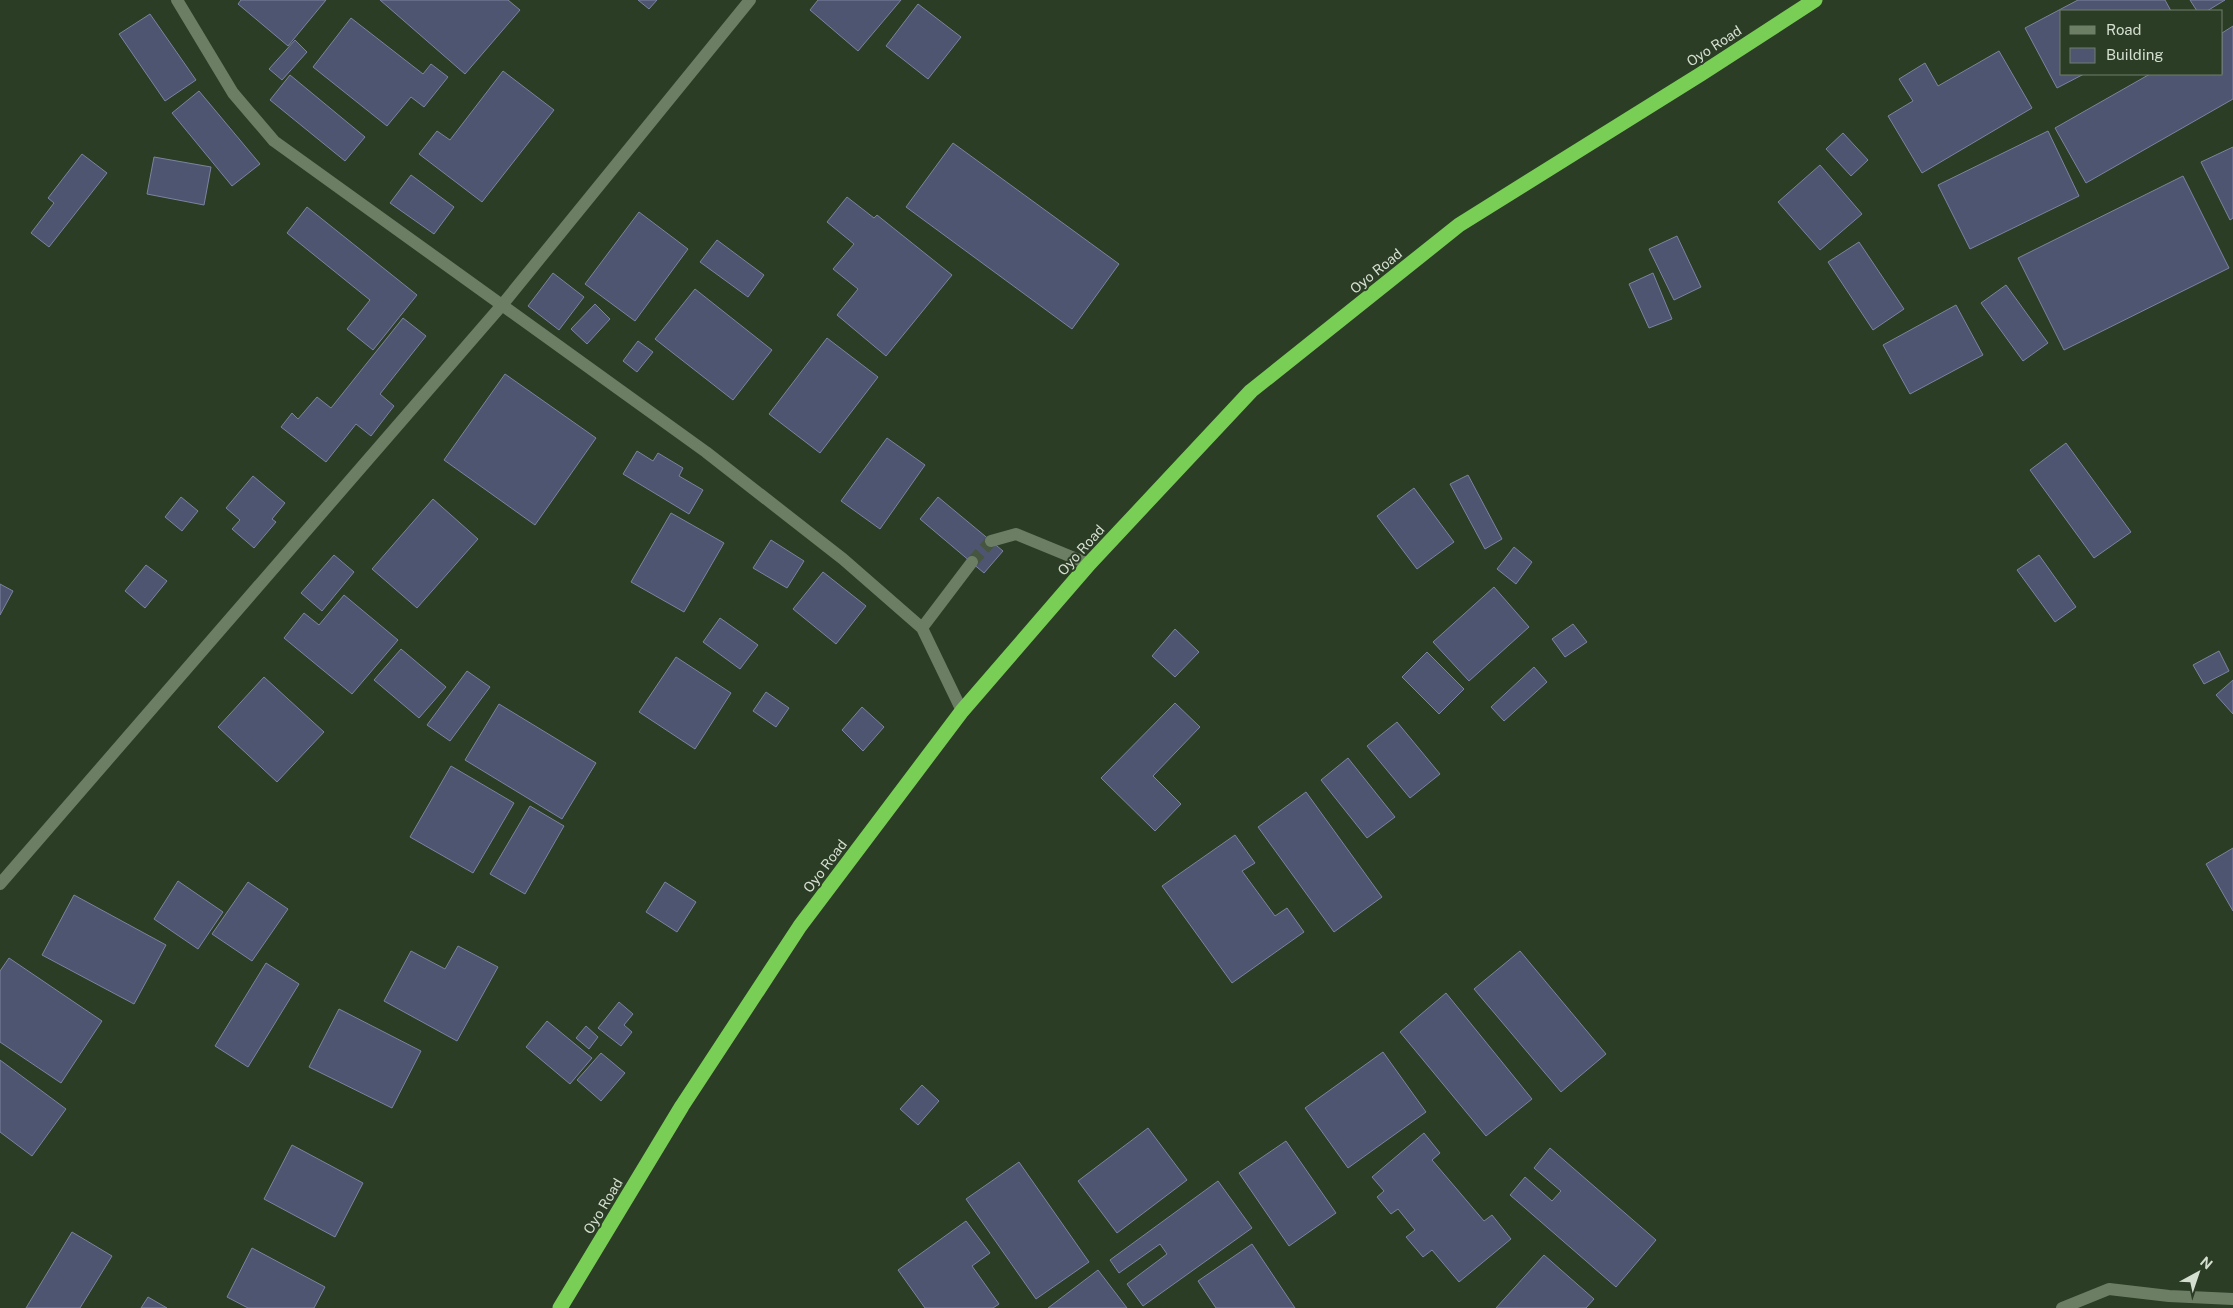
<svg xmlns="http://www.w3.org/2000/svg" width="2233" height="1308" font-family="'Public Sans',sans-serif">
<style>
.building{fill:#4e5570;stroke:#7c83a0}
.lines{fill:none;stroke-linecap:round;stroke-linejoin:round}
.minor-tunnel{stroke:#455540;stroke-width:12;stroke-dasharray:12 6;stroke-linecap:butt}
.minor{stroke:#6c7f65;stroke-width:12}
.highway{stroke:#79cf55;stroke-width:15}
.labels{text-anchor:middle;stroke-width:4;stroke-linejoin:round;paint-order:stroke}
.street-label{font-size:14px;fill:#d4dfd0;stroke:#2c3d26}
</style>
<rect width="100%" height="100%" fill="#2c3d26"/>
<path class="building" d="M241,0H326L288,46L238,4Z
M380,0H508L520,10L465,74Z
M638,0H657L649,9Z
M818,0H901L858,51L810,10Z
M2078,0H2165L2171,11H2062V74H2084L2057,88L2025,28Z
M2190,0H2225L2207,11H2197Z
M918,4L961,37L928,79L886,46Z
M150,14L196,80L165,101L119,34Z
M351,18L423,74L431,64L448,77L424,107L411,97L387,126L313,67Z
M2233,26V99L2086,183L2055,128L2150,74H2222V33Z
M295,40L307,52L282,80L269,69Z
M1999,51L2032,108L1922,173L1888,116L1913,101L1899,79L1925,63L1938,86Z
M503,71L554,110L482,202L419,154L437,131L450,140Z
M290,75L365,137L345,161L270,100Z
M199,91L260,164L232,186L172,113Z
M2048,131L2079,196L1970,249L1938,185Z
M1843,133L1868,160L1851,176L1826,149Z
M953,143L1119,264L1072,329L906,207Z
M2233,147V218L2230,220L2201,162Z
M82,154L107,173L49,247L31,233L54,203L48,198Z
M154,157L211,167L204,205L147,194Z
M1820,165L1862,214L1820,250L1778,202Z
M411,175L454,207L434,234L390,203Z
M2183,176L2229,268L2064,350L2018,258Z
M847,197L874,218L877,215L952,275L886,356L837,315L858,289L833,269L854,244L827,222Z
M307,207L417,295L373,350L347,329L370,300L287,233Z
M639,212L688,249L635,321L585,284Z
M1677,236L1701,287L1674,300L1649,249Z
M717,240L764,275L748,297L700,262Z
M1859,242L1904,309L1873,330L1828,262Z
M553,273L584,297L559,330L528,306Z
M1653,273L1672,319L1649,328L1629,284Z
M2006,285L2048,343L2023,361L1981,303Z
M695,289L772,350L733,400L655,339Z
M595,304L610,319L587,344L571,329Z
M1956,305L1983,355L1910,394L1883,345Z
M403,318L426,336L380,394L394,406L371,436L356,424L326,462L281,427L292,413L298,419L317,397L331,408Z
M827,338L878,377L820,453L769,414Z
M638,341L653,352L637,372L623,361Z
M505,374L596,438L535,525L444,460Z
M887,438L925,465L880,529L841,501Z
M2066,443L2131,532L2094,558L2030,470Z
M637,451L653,461L658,453L683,468L679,476L703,490L689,514L623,474Z
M1468,475L1502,539L1485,549L1450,484Z
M253,476L285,503L272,519L276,522L254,548L232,529L240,520L226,508Z
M1414,488L1454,542L1417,569L1377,516Z
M181,497L198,511L182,531L165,517Z
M938,497L1003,551L984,573L920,519Z
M433,499L478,539L417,608L372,569Z
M671,513L724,543L684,612L631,582Z
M771,540L804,561L787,588L753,568Z
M1514,547L1532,562L1516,584L1497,569Z
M334,555L354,572L322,611L301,593Z
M2039,555L2076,607L2055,622L2017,570Z
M146,565L167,581L145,608L125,591Z
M823,572L866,606L836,644L793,609Z
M0,584L13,591L0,615Z
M1494,587L1529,627L1469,681L1433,642Z
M344,595L398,640L352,694L284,638L304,613L319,625Z
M720,618L758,645L740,669L703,642Z
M1573,624L1587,642L1565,657L1552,639Z
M1175,629L1199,652L1175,677L1152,656Z
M401,649L446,687L419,718L374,680Z
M2219,651L2229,671L2204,684L2193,665Z
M1427,652L1464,689L1439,714L1402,677Z
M676,657L731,693L695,749L639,712Z
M1534,667L1547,682L1504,721L1491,707Z
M467,671L490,687L450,741L427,725Z
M264,677L324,732L277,782L218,727Z
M2233,680V714L2216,695Z
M766,692L789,708L776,727L753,711Z
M1175,703L1200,727L1153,776L1181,804L1155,831L1101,778Z
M499,704L596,763L562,819L465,760Z
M862,707L884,727L863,751L842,730Z
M1397,722L1440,774L1410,798L1367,746Z
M1348,758L1395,817L1367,838L1321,780Z
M451,766L514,803L473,873L410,837Z
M1306,792L1382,897L1334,932L1258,827Z
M530,806L564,826L525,894L490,874Z
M1235,835L1255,863L1242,871L1275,916L1287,908L1304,932L1232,983L1162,886Z
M2233,848V911L2206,864Z
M178,881L223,912L198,949L154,919Z
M248,882L288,909L252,961L212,934Z
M665,882L696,902L677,932L646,912Z
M74,895L166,945L134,1004L42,955Z
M458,946L498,967L457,1041L384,1001L411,951L445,969Z
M1520,951L1606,1054L1561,1092L1474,989Z
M9,958L102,1021L61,1083L0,1042V971Z
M266,963L299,984L248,1067L215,1046Z
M1446,993L1532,1099L1486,1136L1400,1032Z
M619,1002L633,1014L624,1025L632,1032L621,1046L598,1028Z
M339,1009L421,1051L392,1108L309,1067Z
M547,1021L592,1058L570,1084L526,1047Z
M586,1026L598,1037L589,1049L576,1038Z
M1383,1052L1426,1112L1348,1168L1305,1108Z
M601,1053L625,1073L601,1101L577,1080Z
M0,1060L66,1109L32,1156L0,1132Z
M922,1085L939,1101L918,1125L900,1109Z
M1148,1128L1187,1180L1117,1233L1078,1181Z
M1424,1133L1440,1153L1432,1160L1484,1221L1492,1215L1511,1239L1459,1282L1432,1250L1423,1257L1406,1237L1415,1230L1398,1209L1391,1214L1377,1197L1384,1191L1372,1177Z
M1286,1141L1336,1213L1289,1246L1239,1173Z
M292,1145L363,1183L335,1237L264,1199Z
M1550,1148L1656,1240L1616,1287L1510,1195L1525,1177L1552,1201L1561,1191L1534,1168Z
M1019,1162L1089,1262L1036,1299L966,1199Z
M1218,1181L1252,1228L1143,1306L1127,1284L1167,1254L1160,1244L1119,1273L1110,1260Z
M966,1221L990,1253L972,1266L999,1304L993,1308H925L898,1270Z
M72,1232L112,1256L80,1308H26Z
M1252,1244L1295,1308H1216L1198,1281Z
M252,1248L325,1287L314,1308H248L227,1297Z
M1544,1255L1594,1299L1586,1308H1496Z
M1098,1270L1127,1308H1048Z
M148,1297L167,1308H141Z"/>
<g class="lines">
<path class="minor-tunnel" d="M972,562L991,541"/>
<path class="minor" d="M177,0L233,93L274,141L706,452L843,559L922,628L962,711
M991,541L1016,534L1089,564
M922,628L972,562
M0,884L502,305L750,0
M2062,1308L2109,1289L2169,1296L2233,1299"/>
<path class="highway" d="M560,1308L682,1106L800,926L962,711L1089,564L1251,391L1459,225L1701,74L1815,0"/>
</g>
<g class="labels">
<g class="street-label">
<text transform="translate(1714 46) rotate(-33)" y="5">Oyo Road</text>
<text transform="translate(1376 271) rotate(-39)" y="5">Oyo Road</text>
<text transform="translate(1081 550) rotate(-48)" y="5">Oyo Road</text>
<text transform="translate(825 866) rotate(-53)" y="5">Oyo Road</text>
<text transform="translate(603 1206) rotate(-59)" y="5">Oyo Road</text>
</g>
</g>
<rect x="2060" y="10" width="162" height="65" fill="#2c3d26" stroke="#6f7e6a"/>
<rect x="2070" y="26" width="25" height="8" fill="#6c7f65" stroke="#6f7e6a"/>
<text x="2106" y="35" font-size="15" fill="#d4dfd0">Road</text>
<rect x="2070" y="48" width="25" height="15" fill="#4e5570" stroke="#6f7e6a"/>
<text x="2106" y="60" font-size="15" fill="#d4dfd0">Building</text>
<g transform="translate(2198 1273) rotate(40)" stroke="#2c3d26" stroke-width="4" paint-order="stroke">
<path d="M0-4L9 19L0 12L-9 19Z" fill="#d4dfd0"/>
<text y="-8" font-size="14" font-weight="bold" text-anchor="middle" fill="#d4dfd0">N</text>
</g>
</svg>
